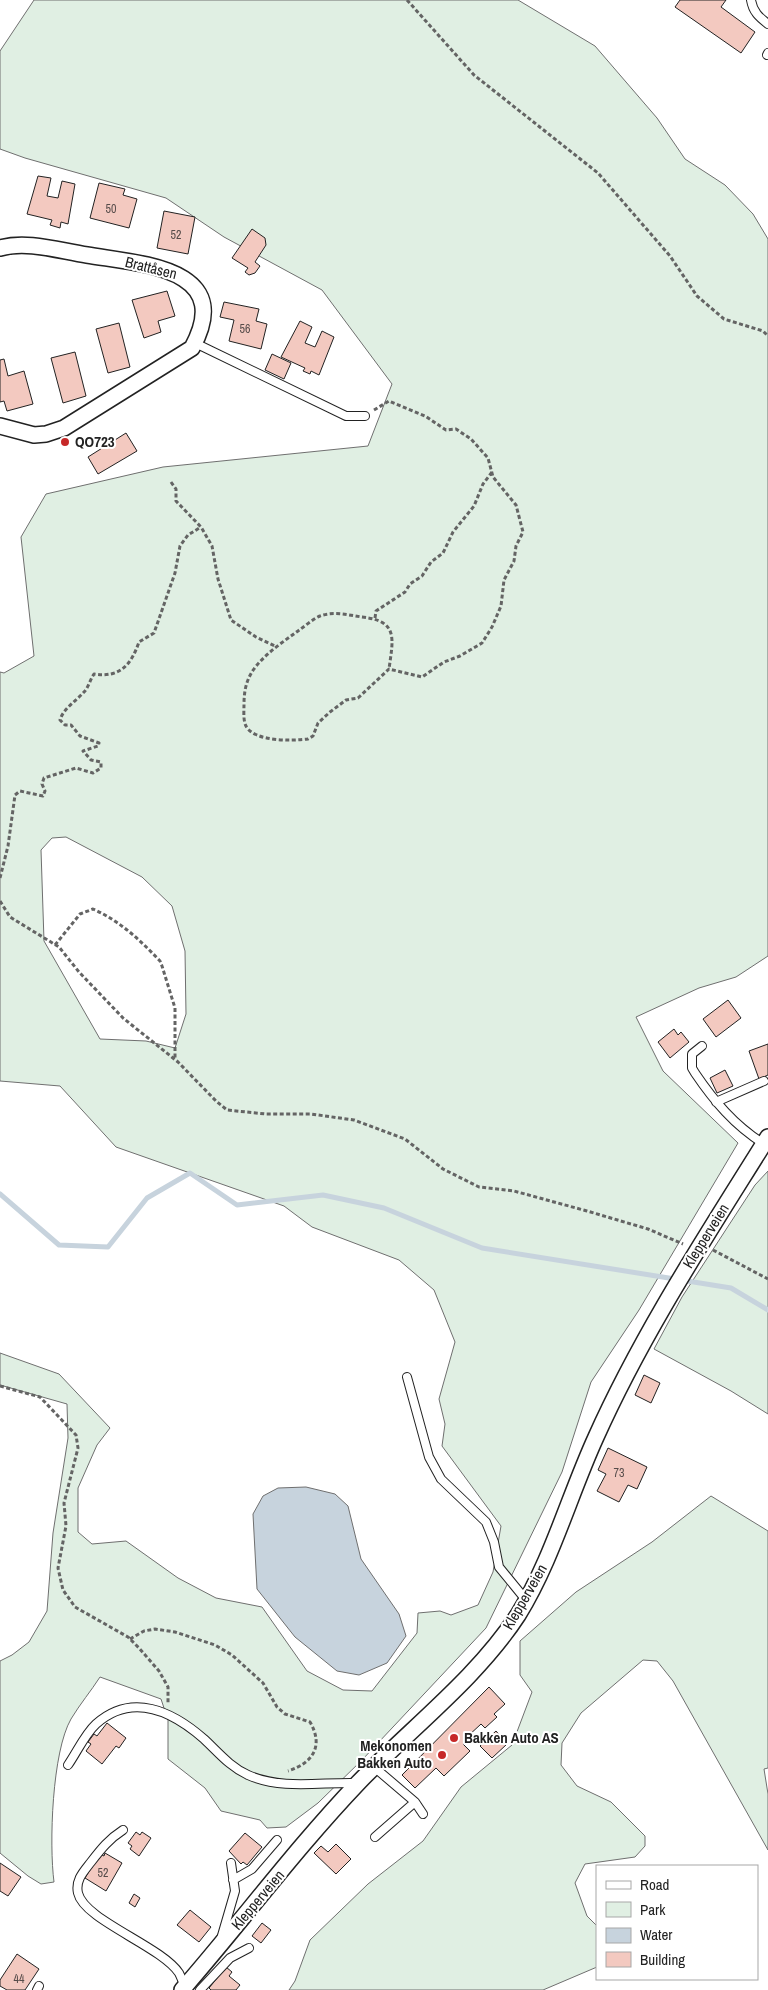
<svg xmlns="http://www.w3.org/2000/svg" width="768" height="1990" font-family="'Archivo Narrow',sans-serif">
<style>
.green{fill:#e0efe3;stroke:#6f6f6f;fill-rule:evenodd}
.water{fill:#c7d3dd;stroke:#6f6f6f}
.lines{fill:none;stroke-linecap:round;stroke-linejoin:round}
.stream{stroke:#c7d3dd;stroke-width:5}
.building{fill:#f3c9c0;stroke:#222}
.lane-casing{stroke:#222;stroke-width:10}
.street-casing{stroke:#222;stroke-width:18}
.path{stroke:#646464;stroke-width:3;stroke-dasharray:4 2.5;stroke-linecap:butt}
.lane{stroke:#fff;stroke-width:8}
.street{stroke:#fff;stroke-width:15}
.poi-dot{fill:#c62828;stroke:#fff;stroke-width:2}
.labels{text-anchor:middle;stroke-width:4;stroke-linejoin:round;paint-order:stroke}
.number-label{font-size:12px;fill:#564c4a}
.street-label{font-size:15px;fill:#222;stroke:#fff}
.poi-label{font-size:15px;font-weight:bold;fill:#222;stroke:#fff;text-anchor:start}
</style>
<rect width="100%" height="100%" fill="#fff"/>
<path class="green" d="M34,0H518L595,46L657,118L685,159L725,185L753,214L768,239V956L736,977L699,988L636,1017L663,1071L738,1143L639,1310L591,1382L562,1472L486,1628L362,1760L318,1803L286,1827L267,1828L260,1820L221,1811L205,1788L168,1759V1720L161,1699L100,1677C91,1691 80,1704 71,1719C52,1752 49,1844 54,1882L41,1884L28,1876L0,1853V1661L12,1655L29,1642L47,1611L53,1533L68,1438L67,1404L0,1385V1353L59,1374L110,1428L97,1445L78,1488V1532L92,1544L126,1541L178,1578L216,1598L262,1607L307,1671L343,1690L372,1691L417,1633L418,1613L440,1611L451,1615L478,1605L493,1572L501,1526L442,1446L445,1424L439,1399L455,1342L434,1290L399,1260L312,1227L284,1206L116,1147L60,1086L0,1081V672L4,673L34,656L21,537L46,494L163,467L368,446L392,384L322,290L224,237L166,198L25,158L0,149V51ZM66,837L142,877L172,906L185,951L186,1014L175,1048L146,1041L100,1039L44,941L41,850L52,838Z
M768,1171V1414L731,1391L654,1349L682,1297L755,1185Z
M711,1496L768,1531V1768L764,1769L768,1794V1850L673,1681L657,1661L643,1660L581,1713L562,1743L561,1765L577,1786L611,1802L645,1836V1846L635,1857L585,1864L575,1883L587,1916L597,1926V1967L543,1990H289L295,1981L310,1940L368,1884L423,1841L461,1787L512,1745L532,1692L520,1675V1641L576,1592L652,1542Z"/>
<path class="water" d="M306,1487L335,1494L348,1506L361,1559L399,1614L406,1636L387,1663L359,1675L337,1671L295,1637L257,1589L253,1514L263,1496L278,1488Z"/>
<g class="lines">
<path class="stream" d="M0,1194L59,1245L108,1247L147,1198L190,1173L237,1205L323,1195L384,1208L482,1248L731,1288L768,1310"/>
</g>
<path class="building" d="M680,0H726L721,7L755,32L741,53L675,7Z
M38,176L51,178L47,196L58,198L62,181L75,184L68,224L61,222L60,228L50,225L52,220L27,214Z
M99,183L125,189L123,195L137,199L129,228L90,218Z
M164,211L195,217L188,254L157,248Z
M252,229L265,238L266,245L255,262L260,266L255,273L249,275L245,272L248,268L232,258Z
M167,291L175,316L158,321L161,332L144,338L132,300Z
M224,302L259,309L256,321L267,324L261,349L229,341L234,320L220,317Z
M300,321L312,327L305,343L315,347L322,331L334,337L319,375L311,371L310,374L303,371L305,368L281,357Z
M119,323L130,367L108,373L96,329Z
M75,352L86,396L63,403L51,358Z
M272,354L291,363L284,379L265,370Z
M4,359L8,376L24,371L33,404L7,411L4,401L0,402V360Z
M126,433L137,451L98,474L88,457Z
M728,1000L741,1018L716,1037L703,1019Z
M674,1029L678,1035L681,1032L689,1042L670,1058L658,1042Z
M768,1044V1075L759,1079L749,1051Z
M725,1070L733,1086L717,1093L710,1078Z
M644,1375L660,1383L651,1403L635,1395Z
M608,1448L647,1467L637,1489L628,1485L619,1502L597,1491L606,1474L598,1470Z
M489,1687L505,1704L494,1714L497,1717L485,1728L481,1724L467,1737L469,1739L463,1744L470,1751L444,1776L436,1768L415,1788L402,1775Z
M107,1723L126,1738L119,1748L116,1746L102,1764L86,1751L91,1744L88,1742L94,1734L97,1736Z
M496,1731L507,1744L492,1758L480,1746Z
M136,1832L140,1835L142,1832L151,1838L139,1856L130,1849L132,1846L128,1843Z
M245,1833L262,1847L247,1865L243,1862L241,1864L229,1851Z
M336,1844L351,1859L336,1874L314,1853L321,1846L328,1852Z
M105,1853L122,1863L106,1891L85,1878L100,1854L104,1856Z
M0,1863L21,1877L8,1896L0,1891Z
M134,1894L140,1898L135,1907L129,1903Z
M190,1910L211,1927L199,1942L177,1925Z
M262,1923L271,1930L261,1943L252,1936Z
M17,1954L39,1969L25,1990H7L0,1986V1980Z
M226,1967L232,1972L229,1976L240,1985L236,1990H211L209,1988Z"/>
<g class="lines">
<g class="lane-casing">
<path id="lane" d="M751,0C753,12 759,17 768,24
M767,55L768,53
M195,343L346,416H365
M702,1046L692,1054V1068L695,1073C714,1101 734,1125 764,1144
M716,1102L764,1081
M407,1377L429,1457L441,1479L486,1522L494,1542L499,1567L526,1600
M68,1765C77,1752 85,1734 96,1724C132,1692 172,1711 204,1739C218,1752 230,1767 248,1775C282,1790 320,1782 356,1783
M374,1767L415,1802L423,1814
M123,1830C109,1839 101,1849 91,1862C84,1871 75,1880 78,1893C84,1920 161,1946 179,1973C181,1977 183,1982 185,1987
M375,1837L415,1802
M233,1880L252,1869L277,1840
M221,1939L235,1891L231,1863
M37,1990L39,1986
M200,1990L230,1958L249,1948"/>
</g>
<g class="street-casing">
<path id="street" d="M0,248C27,240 60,251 87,255C140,264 236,267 192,348L64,428L46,434L34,435L0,426
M182,1990C242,1921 296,1848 359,1782C411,1728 477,1678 518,1615C552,1560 569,1496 596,1437C643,1332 707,1235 768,1137"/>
</g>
<path class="path" d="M407,0L474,75L598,173L670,256L697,296L724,319L763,331L768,336
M374,410L389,401L425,416L446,430L456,429L471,439L488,458L493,477L516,505L523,532L516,546L514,561L504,580L501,606L492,627L482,643L460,656L444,662L422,677L389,669L358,698L346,700L330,712L318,723L313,736L308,739C293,741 254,742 246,726C243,720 244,711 244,704C244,689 247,677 257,665C268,652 284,641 298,631C305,626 313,619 320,616C334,611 348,615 362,617C399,621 393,639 389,669
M171,482L176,489V501L201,527L212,546L218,579L231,620L256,637L277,647
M375,618L376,611L405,592L410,584L422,576L431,562L443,553L453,532L474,506L483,484L492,472
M0,878L8,846L15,795L20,791L43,796L45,791L42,784L44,778L76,768L93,773L101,768V762L91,760L83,751L98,746L99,743L80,736L71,725H65L60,720C63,709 76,701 84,692C88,688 90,680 94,674C120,678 131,665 139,642L154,633L175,573L180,546L188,535L201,527
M0,901L10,917L59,947L79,972L123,1018L178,1062L216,1101L227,1110L266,1114H311L354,1120L405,1139L443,1169L479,1187L514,1191L587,1211L648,1229L683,1244
M55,945L80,914L93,909C120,921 140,940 160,961L162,966L175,1008V1058
M713,1250L768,1279
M0,1386L40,1397L76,1435L78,1448L64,1503L66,1526L58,1568L63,1590L75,1607L128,1637L139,1648L159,1671L168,1687V1703
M130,1639L144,1631L155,1629L175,1632L215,1645L232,1655L263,1683L277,1707L285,1714L310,1722C324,1746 313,1763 288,1771"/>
<use href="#lane" class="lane"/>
<use href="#street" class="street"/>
</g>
<g class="poi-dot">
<circle cx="65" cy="442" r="5"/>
<circle cx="454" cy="1738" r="5"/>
<circle cx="442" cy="1755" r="5"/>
</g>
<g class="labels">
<g class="number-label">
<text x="111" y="213">50</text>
<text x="176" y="239">52</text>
<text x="245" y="333">56</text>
<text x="619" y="1477">73</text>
<text x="103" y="1877">52</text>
<text x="19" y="1983">44</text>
</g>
<g class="street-label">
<text transform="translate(151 268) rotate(14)" y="5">Brattåsen</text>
<text transform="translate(706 1236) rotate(-58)" y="5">Klepperveien</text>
<text transform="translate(525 1597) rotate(-60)" y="5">Klepperveien</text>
<text transform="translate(258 1900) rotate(-50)" y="5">Klepperveien</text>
</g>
<g class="poi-label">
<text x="75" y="447">QO723</text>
<text x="464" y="1743">Bakken Auto AS</text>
<text x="432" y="1751" text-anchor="end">Mekonomen<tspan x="432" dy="17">Bakken Auto</tspan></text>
</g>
</g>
<rect x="596" y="1865" width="162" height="115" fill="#ffffff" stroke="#a7a7a7"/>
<rect x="606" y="1881" width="25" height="8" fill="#ffffff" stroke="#a7a7a7"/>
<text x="640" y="1890" font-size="15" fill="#222222">Road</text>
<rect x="606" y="1902" width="25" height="15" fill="#e0efe3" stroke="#a7a7a7"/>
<text x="640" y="1915" font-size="15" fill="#222222">Park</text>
<rect x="606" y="1928" width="25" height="15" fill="#c7d3dd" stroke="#a7a7a7"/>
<text x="640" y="1940" font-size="15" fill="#222222">Water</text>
<rect x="606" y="1952" width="25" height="15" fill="#f3c9c0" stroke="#a7a7a7"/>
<text x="640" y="1965" font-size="15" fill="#222222">Building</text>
</svg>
